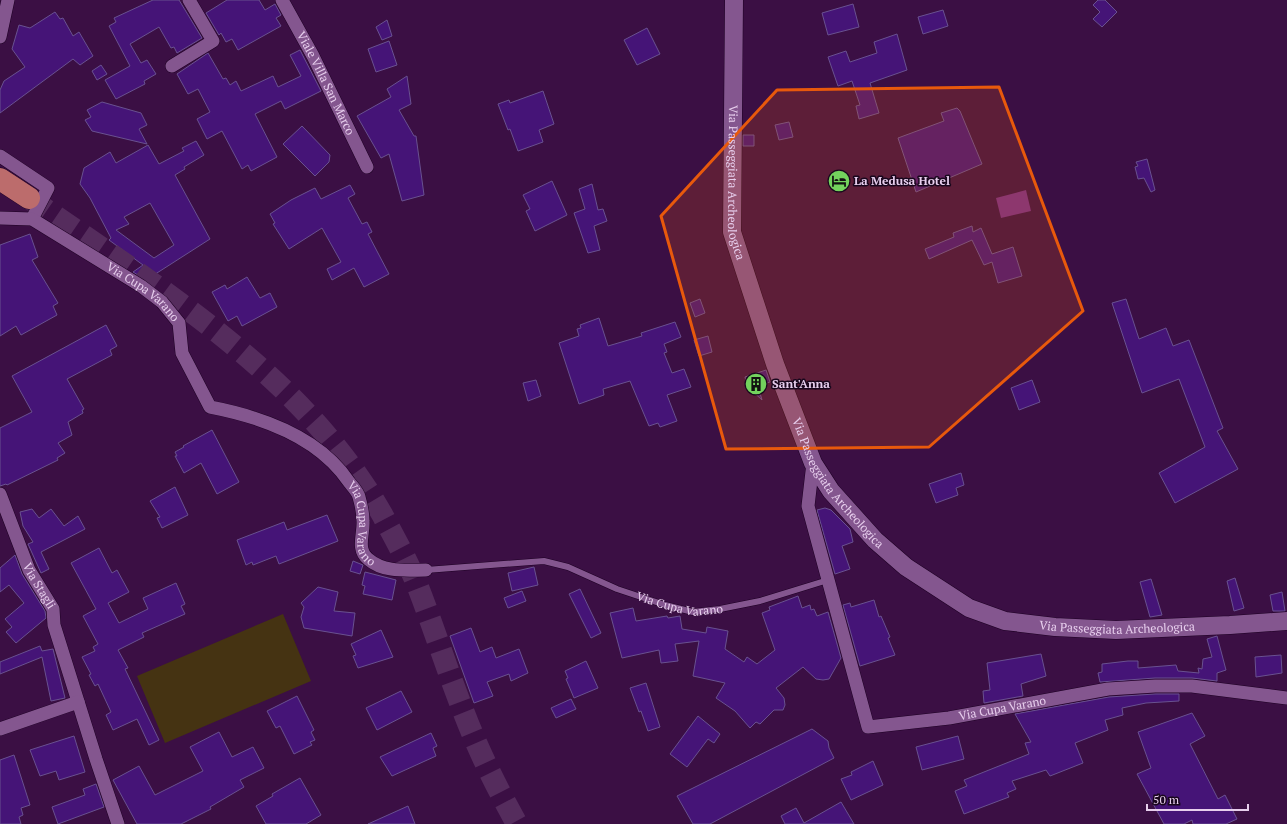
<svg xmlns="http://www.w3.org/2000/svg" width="1287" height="824" font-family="'PT Serif',serif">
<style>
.green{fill:#453312}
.water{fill:#772f87}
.building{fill:#451477;stroke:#695190;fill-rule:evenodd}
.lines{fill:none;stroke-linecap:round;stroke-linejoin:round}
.highway-tunnel{stroke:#552c5d;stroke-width:22;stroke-dasharray:22 11;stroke-linecap:butt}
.lane-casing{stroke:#1e0024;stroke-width:7}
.street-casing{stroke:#1e0024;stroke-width:14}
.secondary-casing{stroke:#1e0024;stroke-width:19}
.highway-casing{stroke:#1e0024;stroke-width:23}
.lane{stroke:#84568f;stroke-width:6}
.street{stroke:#84568f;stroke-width:13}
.secondary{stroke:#84568f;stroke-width:18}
.highway{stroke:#bc6c6c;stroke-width:22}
.marked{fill:#e8590c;fill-opacity:0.2;stroke:#e8590c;stroke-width:3;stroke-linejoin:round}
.labels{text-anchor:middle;stroke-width:3;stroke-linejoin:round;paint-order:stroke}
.street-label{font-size:12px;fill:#e7ceed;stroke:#19071d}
.poi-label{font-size:12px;font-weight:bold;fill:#e7ceed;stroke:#19071d;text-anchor:start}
</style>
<rect width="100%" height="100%" fill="#3b0f44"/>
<path class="green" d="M283,614L311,681L165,743L137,676Z"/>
<path class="water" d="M1026,190L1031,211L1001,218L996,198Z"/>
<path class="building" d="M153,0H179L202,38L177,53L174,47L171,48L159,27L130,44L141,63L147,60L156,74L144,81L145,84L116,99L105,80L130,66L109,26L116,22L114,18Z
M227,0H259L265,10L275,4L281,15L276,18L281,26L238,50L232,39L226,42L221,33L219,35L206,13Z
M1098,0H1105L1117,12L1102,27L1093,19L1100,12L1093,5Z
M853,4L859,27L828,35L822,13Z
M943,10L948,26L923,34L918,17Z
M55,12L60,19L63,18L73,36L79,32L93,56L80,65L73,59L0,113V90L4,81L25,67L12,49L19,25L30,28Z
M387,20L392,36L382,40L376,27Z
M647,28L660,54L637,65L624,40Z
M897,34L907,70L870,83L879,113L859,119L856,106L860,105L852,81L838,86L828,57L846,51L850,62L877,53L874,42Z
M389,41L397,65L376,72L368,49Z
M300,50L321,91L285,109L281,101L255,114L277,157L251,171L248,165L242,169L222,131L207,139L197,119L210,112L198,89L188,94L177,74L208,53L223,79L226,78L230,85L236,81L241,91L273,76L278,87L301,76L290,55Z
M101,65L107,74L97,80L92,71Z
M407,76L411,104L399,110L414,136H416L424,195L402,201L389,154L381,158L357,116L391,97L387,89Z
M543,91L554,124L539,130L543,142L518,151L510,129L508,130L498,104L509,100L510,103Z
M102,102L141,113L147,125L139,129L147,144L92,131L85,120L91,117L87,110Z
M957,108L960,111L982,164L916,192L898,138L944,121L941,113Z
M789,122L793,137L779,140L775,125Z
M302,126L330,155L329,162L315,176L283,144Z
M743,135H754V146H743Z
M196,141L204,155L184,167L185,169L175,175L210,239L146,280L133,272L143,265L109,240L111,238L90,198L80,184L84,168L110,152L116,163L148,145L159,164L184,151L182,148ZM150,203L174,245L154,258L116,230L129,224L124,217Z
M1147,159L1155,190L1151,192L1144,178L1138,179L1135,167L1138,166L1136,162Z
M552,181L567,215L535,231L526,211L530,209L523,195Z
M592,184L598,210L603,209L607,221L594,226L600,250L588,253L574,213L585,209L579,189Z
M350,185L355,194L348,198L362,224L367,222L372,232L368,234L389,274L364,287L354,268L332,280L327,269L341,262L322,228L289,249L273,224L275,223L270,214L291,200L315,188L321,199Z
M972,226L973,232L981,228L992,254L1013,247L1022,276L998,283L992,262L984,265L972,240L929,259L925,249L954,237L953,233Z
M30,234L38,257L32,260L58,303L53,306L57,315L21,335L16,326L0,336V245Z
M247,277L260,298L270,293L277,307L242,326L237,316L228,321L212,292L225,285L227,289Z
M700,299L705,313L695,317L690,303Z
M1126,299L1139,339L1166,328L1173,346L1189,340L1223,428L1217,431L1238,469L1175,503L1159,473L1205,447L1179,379L1142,393L1112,303Z
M599,318L608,346L642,336L641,333L675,322L681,337L664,344L667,352L664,353L672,373L684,369L691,387L667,395L677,421L660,427L658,423L649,426L630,381L603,389L604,395L579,404L559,343L579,336L577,329L581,328L580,325Z
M106,325L117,346L110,350L112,355L67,379L84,409L82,410L83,413L68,422L72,435L58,443L65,453L57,458L58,460L7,485L6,484L0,486V428L32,412L12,376Z
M708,336L712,352L699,356L694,340Z
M766,370L770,382L758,386L762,400L747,386L745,377Z
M536,380L541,396L528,401L523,383Z
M1032,380L1040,402L1019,410L1011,388Z
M212,430L239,482L217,494L201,463L184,473L175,456H177L175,452L184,447L183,446Z
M961,473L964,485L956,488L958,495L936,503L929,484Z
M175,487L188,515L162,528L157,518L160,517L150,501Z
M825,508L831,510L850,529L853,542L842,546L850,569L835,574L817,510Z
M32,509L39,518L51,509L64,526L78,516L85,529L41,552L49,569L41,573L28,544L33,542L23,526L20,512Z
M327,515L338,541L279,564L276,556L253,565L252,562L246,565L237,540L284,522L287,530Z
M99,548L112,573L117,570L129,592L108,603L119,623L148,609L143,598L176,583L185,604L181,606L185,614L142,633L144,637L118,650L128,668L125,669L159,740L149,745L137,719L113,730L106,715L111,712L98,684L95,686L89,675L91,674L82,657L95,651L93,647L98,644L83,616L96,609L71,563Z
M15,555L22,574L45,611L46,618L16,643L6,632L12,627L5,619L24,603L9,585L0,592V568Z
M353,561L363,565L360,574L350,571Z
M534,567L538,585L512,591L508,573Z
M365,572L396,580L392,600L363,594L365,586L362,585Z
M1235,578L1244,608L1234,611L1227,581Z
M1151,579L1162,615L1150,617L1140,582Z
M318,587L338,592L334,611L355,613L352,636L304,628L301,617L304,607L301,603Z
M580,589L601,633L591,638L569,594Z
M522,591L526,601L508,608L504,598Z
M1282,592L1285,611H1273L1270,595Z
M798,596L802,608L810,605L811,610L814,609L817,616L828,612L841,658L829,679L823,680L816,679L803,667L776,688L784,698L785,705L783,710H774L760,724L756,722L750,728L735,711L716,698L725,683L693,676L699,641L675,644L678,661L661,663L659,650L622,658L610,613L633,608L636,621L667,616L668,618L680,616L682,629L706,633L707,627L728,631L725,649L744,662L747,657L757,664L775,650L762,613L770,610L769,607Z
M874,600L879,617L881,616L890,637L888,638L895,655L860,666L843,605L850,603L851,607Z
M471,628L480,652L492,647L496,658L519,649L528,673L511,681L509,674L487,682L493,696L474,703L450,636Z
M381,630L393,657L358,668L353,656L356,655L351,644Z
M1217,636L1226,670L1217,673V681L1192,678H1155L1100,682L1098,673L1102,672V664L1128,661H1138V668L1176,665L1178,671L1199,673L1198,668L1202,669L1203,659L1212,657L1207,639Z
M40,646L42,651L53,649L65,698L51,701L42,657L0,674V662Z
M1041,654L1046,676L1021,684L1023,696L984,703L983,691L990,690L987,663Z
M1281,655L1282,673L1256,677L1255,657Z
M586,661L598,688L574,698L566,679L568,678L565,671Z
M646,683L660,727L648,731L641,711L639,712L630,688Z
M401,691L412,712L377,730L366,708Z
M1155,694H1179V701L1146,703L1122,708L1123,715L1105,720L1108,730L1075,743L1083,763L1050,776L1046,770L1012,781L1016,789L1007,793L1009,797L964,814L955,791L967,786L964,780L1029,754L1025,743L1031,742L1015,714L1109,697Z
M297,696L314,730L311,732L315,740L310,742L312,745L294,754L280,726L276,728L267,711Z
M571,699L576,709L556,718L551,708Z
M1192,713L1205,736L1190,744L1218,799L1225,795L1237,819L1226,824H1193L1192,820L1184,824H1164L1137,774L1151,768L1138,732Z
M698,716L720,734L714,743L708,739L687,767L670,754Z
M812,729L828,741L829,748L834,758L710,824H693L677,796Z
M219,732L232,757L253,747L264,768L240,780L244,787L210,807L211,809L181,824H137L113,780L139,766L155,795L203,771L190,747Z
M431,733L437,746L433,748L436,756L392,776L380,757Z
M74,736L85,772L59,780L56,771L40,776L30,750Z
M958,736L964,759L922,770L916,747Z
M14,755L30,805L21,808L23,815L19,817L21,824H0V760Z
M873,761L883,785L851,800L841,779L852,775L851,772Z
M300,778L321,815L306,824H266L256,806L273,796L272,794Z
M96,784L104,807L58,824L52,807L85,795L83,789Z
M841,802L854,824H785L781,816L796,808L804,823Z
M408,806L415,824H368Z"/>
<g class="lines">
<path class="highway-tunnel" d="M29,198C157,287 305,376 383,516C394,537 407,560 416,582C433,625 447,670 464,713C479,752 497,788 517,824"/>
<g class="lane-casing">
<g id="lane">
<path id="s1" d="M426,570L544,561L568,567L617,589L665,605L693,612L720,609L760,601L828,580"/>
</g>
</g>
<g class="street-casing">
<g id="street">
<path id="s2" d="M282,0L313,56L367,167"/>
<path d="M0,37L8,0"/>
<path d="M172,66L213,41L189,0"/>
<path d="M0,156L48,188L32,219"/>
<path id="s3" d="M0,218L32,219L141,286L162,302L179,323L182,353L210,407C262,417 319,437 349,482C353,487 358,492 359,497C361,504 363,514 363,521C364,534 356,549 368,559C384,573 407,570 426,570"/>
<path id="s4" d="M813,463L808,506L868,727L949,718L1108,689L1155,686H1192L1287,698"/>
<path id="s5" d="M0,494L29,570L53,609L54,625L96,759L118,824"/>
<path d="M0,729L78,702"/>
</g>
</g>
<g class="secondary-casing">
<g id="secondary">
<path id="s6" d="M734,0L732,232L775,364L813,463L831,491L875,540L906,567L969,608L1005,621L1055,627L1116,630L1230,625L1287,621"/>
</g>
</g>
<g class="highway-casing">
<path id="highway" d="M0,179L29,198"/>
</g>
<use href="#lane" class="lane"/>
<use href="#street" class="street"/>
<use href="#secondary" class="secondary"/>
<use href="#highway" class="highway"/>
</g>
<path class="marked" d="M999,87L1083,311L929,447L726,449L661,216L777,90Z"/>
<defs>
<g id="hotel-disc" transform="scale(1.15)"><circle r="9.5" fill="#73d25d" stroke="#19071d"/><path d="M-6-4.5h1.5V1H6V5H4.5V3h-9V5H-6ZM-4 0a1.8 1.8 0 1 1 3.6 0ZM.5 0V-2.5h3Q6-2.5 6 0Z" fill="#111"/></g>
<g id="building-disc" transform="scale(1.15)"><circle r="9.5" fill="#73d25d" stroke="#19071d"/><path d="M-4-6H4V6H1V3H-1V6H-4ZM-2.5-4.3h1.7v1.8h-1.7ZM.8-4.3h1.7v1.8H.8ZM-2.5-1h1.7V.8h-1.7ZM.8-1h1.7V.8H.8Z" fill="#111"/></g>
</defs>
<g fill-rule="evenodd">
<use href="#hotel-disc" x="839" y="181"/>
<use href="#building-disc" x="756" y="384"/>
</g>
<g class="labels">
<g class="street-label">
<text dy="4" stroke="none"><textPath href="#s2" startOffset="94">Viale Villa San Marco</textPath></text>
<text dy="4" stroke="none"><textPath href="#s6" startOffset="183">Via Passeggiata Archeologica</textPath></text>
<text dy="4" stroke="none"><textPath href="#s3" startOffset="165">Via Cupa Varano</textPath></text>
<text dy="4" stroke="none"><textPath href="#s6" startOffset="507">Via Passeggiata Archeologica</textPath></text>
<text dy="4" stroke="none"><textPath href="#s3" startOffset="512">Via Cupa Varano</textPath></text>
<text dy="4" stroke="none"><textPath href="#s5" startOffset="100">Via Stagli</textPath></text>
<text dy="4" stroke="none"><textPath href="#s1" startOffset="262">Via Cupa Varano</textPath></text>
<text dy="4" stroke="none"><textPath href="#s6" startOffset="843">Via Passeggiata Archeologica</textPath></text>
<text dy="4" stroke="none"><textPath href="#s4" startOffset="408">Via Cupa Varano</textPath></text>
</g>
<g class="poi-label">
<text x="854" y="185">La Medusa Hotel</text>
<text x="772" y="388">Sant'Anna</text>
</g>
</g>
<path d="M1147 804v6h101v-6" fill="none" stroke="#e7ceed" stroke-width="2"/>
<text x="1153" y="804" font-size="12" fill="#e7ceed" stroke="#19071d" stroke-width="3" paint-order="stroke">50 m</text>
</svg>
